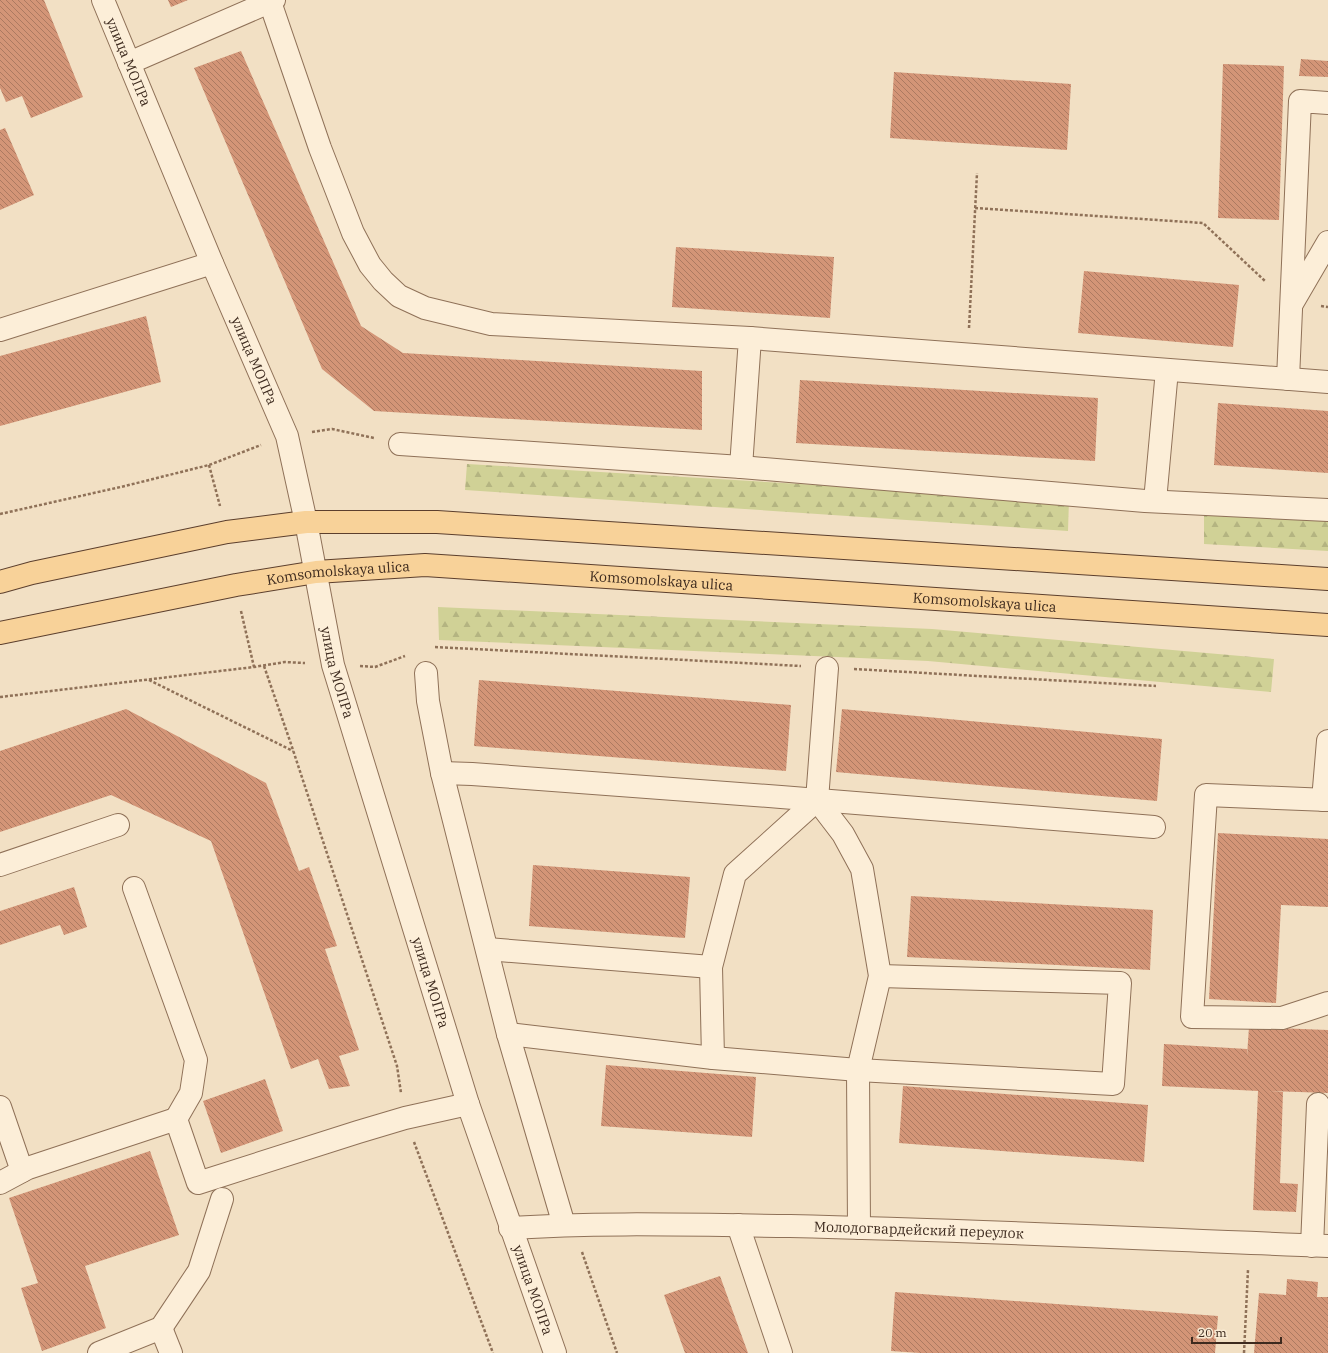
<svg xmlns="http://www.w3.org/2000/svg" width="1328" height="1353" font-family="'IBM Plex Serif',serif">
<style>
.forest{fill:url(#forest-firs)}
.building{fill:url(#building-back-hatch)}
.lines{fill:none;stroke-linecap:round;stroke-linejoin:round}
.minor-casing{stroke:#8f7158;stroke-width:24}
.major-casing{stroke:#5c3f2d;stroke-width:24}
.path{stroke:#8f7158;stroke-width:2.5;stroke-dasharray:3 2;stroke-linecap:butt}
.minor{stroke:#fceed8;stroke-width:22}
.major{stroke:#f8d299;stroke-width:22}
.labels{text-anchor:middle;stroke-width:4;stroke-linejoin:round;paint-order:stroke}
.street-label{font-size:14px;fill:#3d2a1e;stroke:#f9ebd4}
</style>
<defs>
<pattern id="forest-firs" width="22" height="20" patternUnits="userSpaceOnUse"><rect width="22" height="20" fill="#d0d196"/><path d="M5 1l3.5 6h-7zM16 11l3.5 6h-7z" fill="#b4b481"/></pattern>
<pattern id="building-back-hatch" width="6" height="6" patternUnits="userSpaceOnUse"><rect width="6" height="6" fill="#d39577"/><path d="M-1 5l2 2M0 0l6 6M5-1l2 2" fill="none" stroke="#ac7a61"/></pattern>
</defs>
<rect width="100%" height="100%" fill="#f2e0c4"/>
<path class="forest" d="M467,464L1069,500L1068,531L465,490Z
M1204,514L1328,521V551L1204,544Z
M438,607L932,629L1274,659L1271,692L928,661L439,640Z"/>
<path class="building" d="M0,0H44L83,97L31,118L22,96L6,102L0,88Z
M168,0H188L171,7Z
M241,51L361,326L403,353L702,371V430L374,411L322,369L194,68Z
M1301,59L1328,61V77L1299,76Z
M1223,64L1284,66L1279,220L1218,218Z
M894,72L1071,84L1067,150L890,138Z
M5,128L34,195L0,210V130Z
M676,247L834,257L830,318L672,307Z
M1084,271L1239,285L1233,347L1078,333Z
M146,316L161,382L0,426V356Z
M800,380L1098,398L1095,461L796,443Z
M1218,403L1328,411V473L1214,465Z
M479,680L791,705L786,771L474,746Z
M126,709L266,783L299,871L309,867L337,946L325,949L359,1050L339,1056L350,1086L329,1089L318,1059L291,1069L211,841L111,795L0,832V751Z
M842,709L1162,739L1157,801L836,772Z
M1218,833L1328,839V907L1281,905L1276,1003L1209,999Z
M533,865L690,877L685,938L529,926Z
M74,887L87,927L64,935L60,925L0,945V911Z
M911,896L1153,910L1150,970L907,957Z
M1249,1027L1328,1030V1093L1269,1091L1283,1092L1280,1183L1298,1184L1296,1212L1253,1210L1258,1091L1162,1086L1164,1044L1247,1049V1056Z
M606,1065L756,1077L752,1137L601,1126Z
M265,1079L283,1131L221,1153L203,1101Z
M903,1086L1148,1105L1144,1162L899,1143Z
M150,1151L179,1235L85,1266L106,1328L42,1351L21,1288L38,1283L9,1198Z
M720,1276L748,1353H685L664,1295Z
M1287,1279L1318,1282L1317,1297H1328V1353H1254L1259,1293L1286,1295Z
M895,1292L1218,1316L1215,1353H920L891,1351Z"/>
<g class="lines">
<g class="minor-casing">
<g id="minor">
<path id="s1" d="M103,0L212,263L287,436L306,522L333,665L468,1104L555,1353"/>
<path d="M270,2L320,148L353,233L370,265L383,281L399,296L425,308L491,324L750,338L741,467"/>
<path d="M129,63L274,0"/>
<path d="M1293,302L1328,242"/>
<path d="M0,330L212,263"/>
<path d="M750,338L1328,382"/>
<path d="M1288,379L1300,101L1328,103"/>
<path d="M400,444L741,467L1145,501L1328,510"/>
<path d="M1155,501L1167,370"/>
<path d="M827,668L817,800L843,834L862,869L880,976L858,1070L859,1228"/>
<path d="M426,673L428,701L442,773L508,1034L564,1225"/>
<path d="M442,773L472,774L781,797L1154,827"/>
<path d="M1323,800L1328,741"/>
<path d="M1328,800L1206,795L1192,1017L1282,1018L1328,1003"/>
<path d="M0,865L118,825"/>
<path d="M134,888L196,1060L191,1093L176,1119"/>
<path d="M487,949L711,967"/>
<path d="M508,1034L713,1058L858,1070L1113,1084L1120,983L880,976"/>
<path d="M713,1058L711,967L735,874L817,800"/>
<path d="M0,1107L22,1171"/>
<path d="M0,1183L28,1168L176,1119L198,1183L358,1132L405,1118L468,1104"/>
<path d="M738,1225L781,1353"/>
<path id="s2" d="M510,1228C603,1222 697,1225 790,1226C969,1230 1149,1239 1328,1246"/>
<path d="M1312,1246L1318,1104"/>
<path d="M161,1328L171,1353"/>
<path d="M99,1353L161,1328L199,1271L222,1199"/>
</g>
</g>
<g class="major-casing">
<g id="major">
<path d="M0,582L32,573L227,532L306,522H437L1328,579"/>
<path id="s3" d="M0,633L236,585L316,572L425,565L1328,625"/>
</g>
</g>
<path class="path" d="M975,208L1203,223L1265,281
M1321,306L1328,307
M969,328L977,173
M312,432L332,429L374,438
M209,465L220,506
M0,514L125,486L209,465L261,445
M241,611L254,667
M435,647L801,666
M264,666L291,744L397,1066L401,1093
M360,666L375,667L405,656
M854,669L1156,686
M149,680L293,751
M0,697L254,667L285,662L305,663
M414,1142L493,1353
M582,1252L617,1353
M1244,1353L1248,1270"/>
<use href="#minor" class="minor"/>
<use href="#major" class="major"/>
</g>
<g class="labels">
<g class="street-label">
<text dy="5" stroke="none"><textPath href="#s1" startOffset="67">улица МОПРа</textPath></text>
<text dy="5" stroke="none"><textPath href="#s1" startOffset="391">улица МОПРа</textPath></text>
<text dy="5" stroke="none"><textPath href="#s3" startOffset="344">Komsomolskaya ulica</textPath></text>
<text dy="5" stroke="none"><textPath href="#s3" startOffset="668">Komsomolskaya ulica</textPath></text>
<text dy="5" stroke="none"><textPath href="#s3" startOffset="992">Komsomolskaya ulica</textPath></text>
<text dy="5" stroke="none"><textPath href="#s1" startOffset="715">улица МОПРа</textPath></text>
<text dy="5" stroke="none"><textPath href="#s1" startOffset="1039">улица МОПРа</textPath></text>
<text dy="5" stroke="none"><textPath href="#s2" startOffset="409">Молодогвардейский переулок</textPath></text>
<text dy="5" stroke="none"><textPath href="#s1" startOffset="1363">улица МОПРа</textPath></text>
</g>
</g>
<path d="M1192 1337v6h89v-6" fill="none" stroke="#3d2a1e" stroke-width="2"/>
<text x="1198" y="1337" font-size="12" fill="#3d2a1e" stroke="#f9ebd4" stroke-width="3" paint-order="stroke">20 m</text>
</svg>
